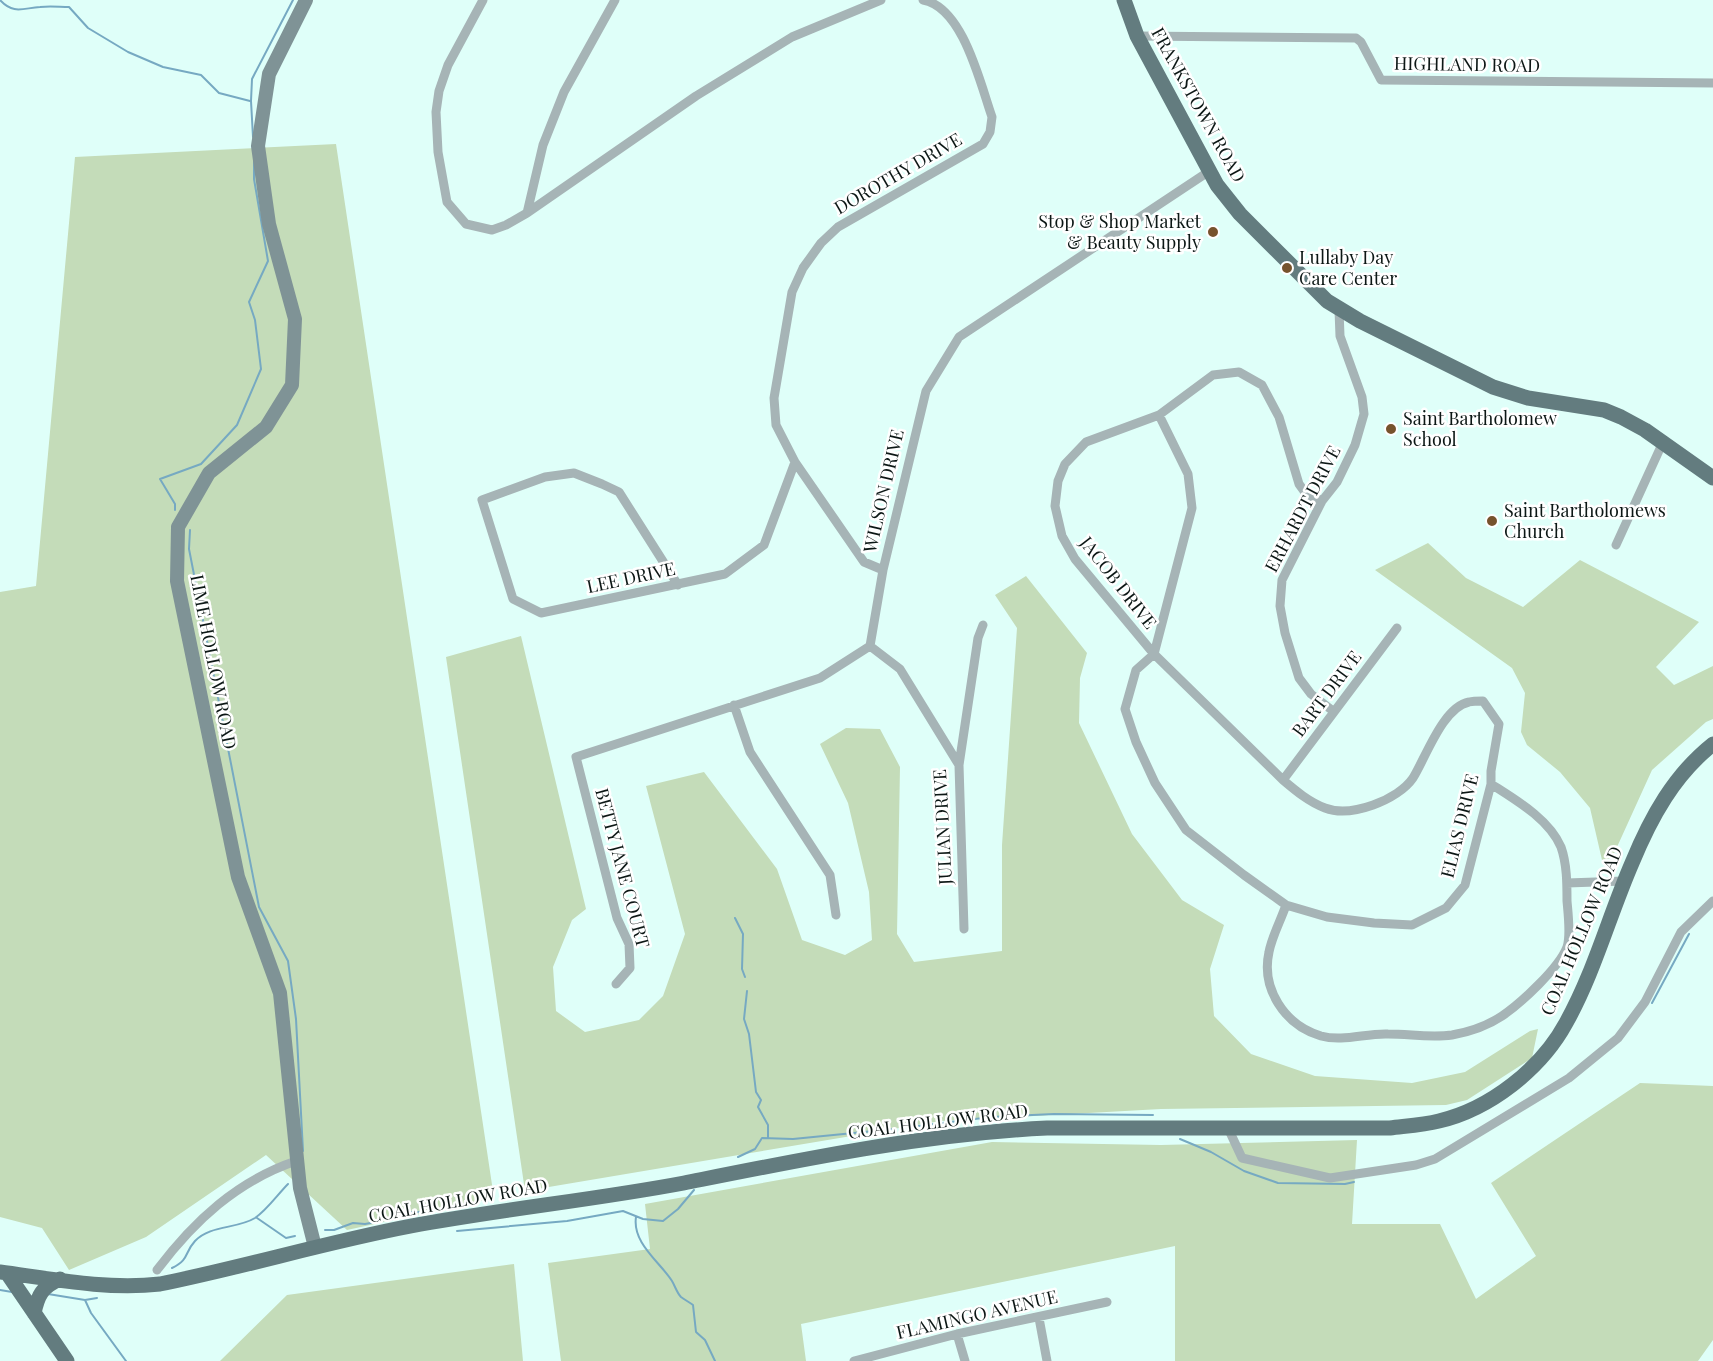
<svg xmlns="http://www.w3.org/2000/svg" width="1713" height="1361" font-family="'Playfair Display',serif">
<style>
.green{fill:#c4dcb9}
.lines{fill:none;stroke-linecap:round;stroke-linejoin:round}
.stream{stroke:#76a9c2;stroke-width:2}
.street{stroke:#a6b4b6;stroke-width:9}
.secondary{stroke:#7f9396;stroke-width:14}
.primary{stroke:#637c7f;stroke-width:15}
.poi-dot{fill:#77532d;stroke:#fff;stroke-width:2}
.labels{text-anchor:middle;stroke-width:5;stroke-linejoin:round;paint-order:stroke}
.street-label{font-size:18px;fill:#0c1715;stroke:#fff}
.poi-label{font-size:18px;fill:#0c1715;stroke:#fff;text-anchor:start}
</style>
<rect width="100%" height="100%" fill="#dffff9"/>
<path class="green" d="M336,144L494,1198L347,1230L266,1155L146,1237L69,1270L42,1228L0,1217V592L36,586L75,157Z
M1428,543L1466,578L1523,607L1580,560L1699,622L1656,667L1674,685L1713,666V719L1706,722L1652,770L1612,858L1602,860L1590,808L1560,772L1527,745L1521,732L1525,693L1512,668L1375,570Z
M1026,576L1087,653L1080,678L1079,723L1132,834L1182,900L1224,925L1210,969L1214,1016L1251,1054L1315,1076L1412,1083L1465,1072L1530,1031L1538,1029L1532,1058L1467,1100L1446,1105L1161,1109L941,1121L525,1191L446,657L521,636L586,909L572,920L553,967L556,1011L585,1032L639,1020L663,996L685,934L646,786L704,772L777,869L802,940L845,955L872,940L869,892L848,803L820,744L846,728L880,729L900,767L897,934L914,962L1002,951V845L1017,628L995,595Z
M1640,1083L1713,1086V1340L1698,1361H1175V1246L801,1324L806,1361H561L548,1263L650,1249L645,1204L992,1142L1161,1145L1357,1140L1352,1224H1440L1476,1299L1536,1256L1491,1183Z
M514,1264L523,1361H220L287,1295Z"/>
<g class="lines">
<path class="stream" d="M0,0C14,15 23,8 40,7C50,6 60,7 69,7L88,28L128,52L163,67L201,75L219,93L250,101
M253,137L251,101L252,79L293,0
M175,510V504L160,479L201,464L237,425L261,369L255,320L249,302L268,261L254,179V161
M190,530L189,549L259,907L288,961L296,1019L303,1151
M735,918L743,934L742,969L745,977
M747,991L744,1019L749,1034L756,1092L761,1100L758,1107L768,1125V1138
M1652,1003L1689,934
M910,1127L991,1117L1054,1114L1153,1115
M1180,1139L1211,1152L1244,1171L1278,1183L1345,1184L1354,1182
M738,1157L755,1149L762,1138L793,1139L894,1129
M636,1217C632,1243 660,1262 672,1281C675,1286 677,1293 681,1297C685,1300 689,1302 693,1305L696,1332L705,1340L715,1361
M257,1218L286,1238L295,1236
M325,1230H334L353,1223L365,1224L381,1221L405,1212H432
M457,1231L567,1221L623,1211L643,1219L663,1221L678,1209L694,1190
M172,1268C190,1259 184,1253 195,1241C210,1225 237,1229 255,1218C267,1210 278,1194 288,1184
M0,1290L12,1292
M48,1294L85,1300L91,1313L126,1361
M85,1300L97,1298"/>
<path class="street" d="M483,0L448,65L439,91L436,112L438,152L447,202L466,224L492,230L506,225L527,213L696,96L792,37L881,0
M1137,36L1356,38L1361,42L1381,80L1713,83
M527,213L543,145L564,92L615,0
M1616,545L1663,442
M883,570L864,562L795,462L776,425L774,398L792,292L803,268L821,243L838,227L983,144L990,132L992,117C980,83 963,7 923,0
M678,585L619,492L602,484L574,473L545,477L482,500L513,599L541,613L725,574L764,545L795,462
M870,646L900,669L959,765L964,929
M1154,654L1136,670L1125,709L1136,742L1155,783L1186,830L1244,875L1286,905L1327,917L1374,923L1412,925L1446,908L1465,885L1491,784V771L1499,724L1483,701C1479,701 1473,701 1469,702C1443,707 1426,757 1413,778C1398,800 1351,818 1325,808C1309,802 1296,791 1283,780L1154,654L1075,559L1062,536L1055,506L1058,481L1065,464L1086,442L1159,415L1213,375L1239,372L1262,385L1279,417L1299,484L1307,495L1322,501
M1154,654L1192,508L1188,474L1159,415
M734,705L750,752L830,875L836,915
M1333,711L1311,694L1299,678L1285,633L1280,606L1282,580L1322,501L1337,482L1355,445L1364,414L1362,397L1340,336L1339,310
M959,765L978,638L983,625
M1283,780L1397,628
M1567,883L1624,881
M1286,905C1281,920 1272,936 1269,952C1261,988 1284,1025 1321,1036C1343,1042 1366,1033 1388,1034C1410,1034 1430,1038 1452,1035C1469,1032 1487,1026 1502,1016C1521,1003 1559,968 1567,947C1571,936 1568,913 1567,901C1567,884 1567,864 1561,847C1549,819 1516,800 1491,784
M616,984L630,968L629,944L617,918L576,757L820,678L870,646L883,570L926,391L959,337L1208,172
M1228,1128L1242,1158L1330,1178L1416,1165L1435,1159L1569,1078L1618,1038L1645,1002L1681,932L1713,901
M157,1270C194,1221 237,1181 296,1161
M1039,1318L1047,1361
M957,1334L965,1361
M854,1361L957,1334L1107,1302"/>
<path class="secondary" d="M306,0L269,74L258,146L269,224L295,319L292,385L266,427L209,473L178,527L177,581L238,877L280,993L300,1188L315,1247"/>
<path class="primary" d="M1124,0L1137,36L1217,185L1240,214L1327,301L1360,321L1493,387L1528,398L1604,410L1621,417L1645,430L1713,478
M0,1272C52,1279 107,1290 160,1284C244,1267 327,1242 411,1226C502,1209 594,1200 684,1183C804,1159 924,1134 1047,1128H1390C1406,1126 1423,1125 1439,1121C1490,1109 1541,1069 1566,1023C1594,973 1609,916 1632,863C1651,817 1674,775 1713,744
M7,1273L67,1361
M34,1313C38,1295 42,1287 60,1279"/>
</g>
<g class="poi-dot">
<circle cx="1213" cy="232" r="6"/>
<circle cx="1287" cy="268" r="6"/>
<circle cx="1391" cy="429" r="6"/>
<circle cx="1492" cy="521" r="6"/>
</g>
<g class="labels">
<g class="street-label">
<text transform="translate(1467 65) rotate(1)" y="6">HIGHLAND ROAD</text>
<text transform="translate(1198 105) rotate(61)" y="6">FRANKSTOWN ROAD</text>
<text transform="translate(898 174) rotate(-30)" y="6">DOROTHY DRIVE</text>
<text transform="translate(884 491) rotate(-77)" y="6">WILSON DRIVE</text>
<text transform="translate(1303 509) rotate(-62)" y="6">ERHARDT DRIVE</text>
<text transform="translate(631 578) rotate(-12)" y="6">LEE DRIVE</text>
<text transform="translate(1118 583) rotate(52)" y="6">JACOB DRIVE</text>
<text transform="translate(213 662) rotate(79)" y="6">LIME HOLLOW ROAD</text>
<text transform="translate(1327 694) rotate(-53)" y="6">BART DRIVE</text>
<text transform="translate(1460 826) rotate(-76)" y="6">ELIAS DRIVE</text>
<text transform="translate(943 827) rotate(-93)" y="6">JULIAN DRIVE</text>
<text transform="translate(622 868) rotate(75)" y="6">BETTY JANE COURT</text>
<text transform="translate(1582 931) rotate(-67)" y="6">COAL HOLLOW ROAD</text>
<text transform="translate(938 1122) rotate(-7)" y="6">COAL HOLLOW ROAD</text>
<text transform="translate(458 1201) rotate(-10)" y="6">COAL HOLLOW ROAD</text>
<text transform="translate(977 1315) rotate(-13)" y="6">FLAMINGO AVENUE</text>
</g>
<g class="poi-label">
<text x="1201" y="228" text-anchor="end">Stop &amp; Shop Market<tspan x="1201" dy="21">&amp; Beauty Supply</tspan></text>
<text x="1299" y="264">Lullaby Day<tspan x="1299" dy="21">Care Center</tspan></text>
<text x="1403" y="425">Saint Bartholomew<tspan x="1403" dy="21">School</tspan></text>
<text x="1504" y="517">Saint Bartholomews<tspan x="1504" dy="21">Church</tspan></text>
</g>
</g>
</svg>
